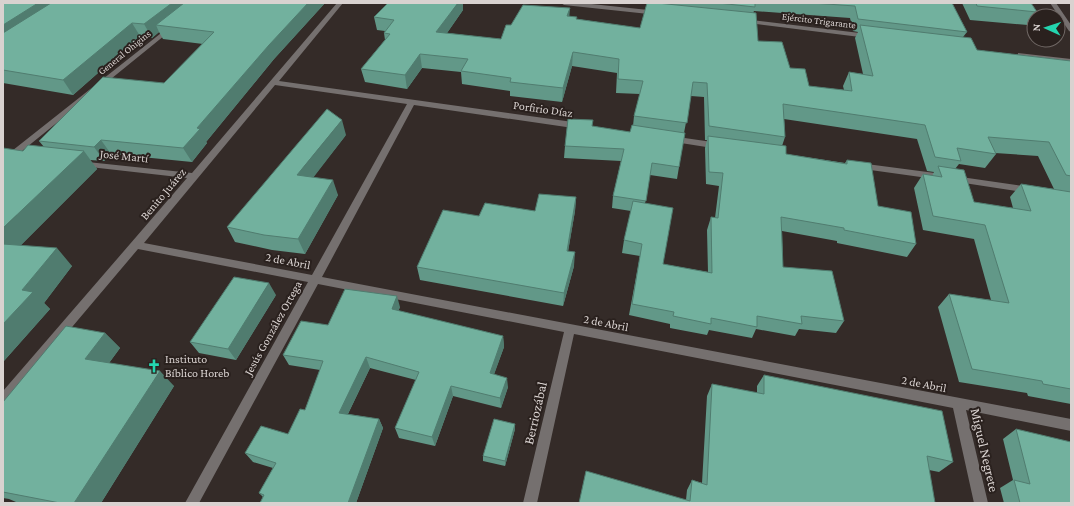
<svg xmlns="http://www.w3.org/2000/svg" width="1074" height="506" font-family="'Crimson Pro',serif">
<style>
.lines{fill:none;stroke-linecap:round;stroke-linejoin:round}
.minor{fill:#75706f;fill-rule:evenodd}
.wall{fill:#629888;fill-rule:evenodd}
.shaded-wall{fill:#507c6f}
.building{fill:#72b19e;stroke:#507c6f}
.labels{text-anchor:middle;stroke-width:4;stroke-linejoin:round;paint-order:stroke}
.far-street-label{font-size:10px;fill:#d9d2d0;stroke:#2a211e}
.street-label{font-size:12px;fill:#d9d2d0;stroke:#2a211e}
.poi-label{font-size:12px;fill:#d9d2d0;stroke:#2a211e;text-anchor:start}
.near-street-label{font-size:14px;fill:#d9d2d0;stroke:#2a211e}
</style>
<rect width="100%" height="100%" fill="#342b28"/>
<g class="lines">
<path class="minor" d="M337,3H343L279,81L580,123L584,126L580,129L414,105L322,277L1071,419V431L966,410L988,503H974L953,408L574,334L537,503H523L564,332L318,284L199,503H185L308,282L138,249L7,404L3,406V391L187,178L81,166L78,165L77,163L78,161L192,173ZM275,85L407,104L312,275L144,243Z
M561,3H582L658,11L661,13L658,15L564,5Z
M1050,3H1056L1071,25V32L1069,31Z
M743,19L868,34L871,36L868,38L741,22V20Z
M170,26L175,27L6,164L3,165V158Z
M1018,53L1071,59V63L1021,57H1018Z
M671,136L719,143L723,146L719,149L668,141L667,139Z
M859,163L935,173L939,176L935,179L856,168L855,166L856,164Z
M954,176L1030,187L1035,190L1030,193L951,181L950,179Z"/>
</g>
<path class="wall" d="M3,3H325L274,59L206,142L207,143L192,162L111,154L104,161L90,160L97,169L20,246L72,266L44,303L50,309L3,362L23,151L44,147L39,141L164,83L203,44L163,39L159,32L152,38L140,36L73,95L3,83Z
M647,3H952L967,32L963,37L977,50L1071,61V404L1028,396L1027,393L959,382L938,307L949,294L991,300L974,239L923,230L914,188L923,174L932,176L934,172L927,171L917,139L784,119L785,137L782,146L786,154L845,163L847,160L878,206L916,244L907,257L837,243V241L782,231L783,267L844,321L836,333L799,329L795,336L756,329L752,338L709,330L707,335L670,328V324L629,315L640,256L622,253L624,240L631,211L612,208L613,196L621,161L564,158L565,146L592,126L630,132L633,126L634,116L640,94L616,93L617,73L572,66L562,102L510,96V91L462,84L461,72L422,68L407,89L365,82L361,69L385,40L384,33L385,31L377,30L374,17L463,10L447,33L501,39L511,25L569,16L577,19L640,28ZM754,11L850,18L853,31L858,32L855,38L863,74L849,72L843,86L844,90L809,86L790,68L758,41L753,13ZM691,96L704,97L705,140H707L705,148L706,184L719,186L715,218L711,217L707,230L708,272L663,264L645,203L650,175L677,179L679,167L684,133ZM995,153L1038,156L1054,189L1021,184L1010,197L1013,208L974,202L955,169L959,164L985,168L996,154Z
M962,3H1031L1037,12L1028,25L970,20Z
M346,135L313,177L338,195L305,254L272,250L235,242L227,227Z
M576,197L575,211L568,251L574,266L563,306L420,280L417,267L479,216L535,211Z
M276,295L236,360L199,353L190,342Z
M400,307L398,311L503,336L504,347L494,374L508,387L501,408L453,396L435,446L399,438L395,428L416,380L370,368L348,414L379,419L383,428L356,503H260L263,497L259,493L273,468L253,462L245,453L288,434L305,410L320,370L289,365L283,355L328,325Z
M105,333L120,348L109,363L174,386L101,503H19L16,502L9,499L3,498V402Z
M764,375L953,462L939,472L929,470L935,503H579L686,500L687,490L692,480L702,483L707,396L712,384L757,393V386Z
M515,424V429L505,466L483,461V456Z
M1016,429L1071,503H1004L1000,488L1013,480L1003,439Z"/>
<path class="shaded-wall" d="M38,3H67L3,45V25Z
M172,3H196L156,25L159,32L152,38L144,24Z
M308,3H325L274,59L206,142L207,143L192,162L183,148L197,128L269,45Z
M458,3H463V10L438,46L436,32Z
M570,8L569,21L567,16Z
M132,23L140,36L73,95L63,80Z
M573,52L572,66L562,102L563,88Z
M420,54L422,68L407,89L405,75Z
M342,120L346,135L303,191L297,175Z
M101,140L111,154L104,161L94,147Z
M84,151L97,169L5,261L3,259V228Z
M333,180L338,195L305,254L298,239Z
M576,197L575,211L566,264L567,251Z
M57,248L72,266L44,303L50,309L3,362V324L22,290Z
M575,252L574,266L563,306L564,293Z
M269,283L276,295L236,360L228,349Z
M397,296L400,307L395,320L392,309Z
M105,333L120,348L101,374L85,359Z
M503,336L504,347L491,383L490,373Z
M366,357L370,368L344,422L339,413Z
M160,371L174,386L101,503H74Z
M507,378L508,387L501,408L500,398Z
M451,386L453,396L435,446L432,437Z
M379,419L383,428L356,503H348Z
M515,424V429L505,466V461Z"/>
<path class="building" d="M3,3H38L3,25Z
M51,3H172L144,24L132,23L63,80L3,70V33Z
M184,3H308L269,45L197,128L200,129L183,148L101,140L94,147L39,141L103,77L164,83L214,32L156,25Z
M388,3H458L436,32L501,39L506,25H511L523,5L570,8L567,16L577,17L576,19L640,28L647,3H657L756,13L758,41L782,42L790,68L805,69L809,86L852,91L849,72L873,76L860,25L971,38L977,50L1071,61V176L1066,175L1049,142L988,137L996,154L957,148L961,161L935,157L925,125L783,104L785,137L709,126L707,83L693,82L687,123L634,116L643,81L618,79L619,59L573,52L563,88L510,82L511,78L461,71L468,59L420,54L405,75L361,69L390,34L384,33L394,20L374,17Z
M718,3H755V7Z
M812,3H952L967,32L858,19L855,6Z
M976,3H1031L1037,12L977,6Z
M327,109L342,120L297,175L333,180L298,239L264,235L227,227Z
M568,119L593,120L592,126L630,132L632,125L685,133L679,167L652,163L646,201L613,196L624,149L565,146Z
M708,136L786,146V154L847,164V160L871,163L878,206L911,212L916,244L844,230V228L781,217L783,267L832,271L844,321L801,316L802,324L757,316V327L711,318V324L673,316L674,312L632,304L642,244L624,240L633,201L673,208L663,264L712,273L711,217L718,218L723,173L709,172Z
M28,145L84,151L3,228V148L23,151Z
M938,166L964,170L974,202L1031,211L1021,184L1071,192V389L1043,384L1042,381L972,369L949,294L1009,303L985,225L933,216L923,174L942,177Z
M539,194L576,197L567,251L575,252L564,293L417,267L443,210L479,216L485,203L535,211Z
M3,244L57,248L22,290L33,292L3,324Z
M234,277L269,283L228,349L190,342Z
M345,289L397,296L392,309L503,336L490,373L507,378L500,398L451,386L432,437L395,428L419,372L366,357L339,413L379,419L348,503H260L264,495L259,493L276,463L245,453L261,426L288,434L300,409L305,410L323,361L283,355L301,321L328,325Z
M66,326L105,333L85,359L160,371L74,503H60L3,492V402Z
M764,375L942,411L953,462L927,456L935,503H579L586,471L690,501L692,480L707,485L712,384L764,394Z
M494,419L515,424L505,461L483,456Z
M1016,429L1071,442V503H1020L1014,480L1030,484Z"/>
<defs>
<g id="church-bare" transform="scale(1.08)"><path d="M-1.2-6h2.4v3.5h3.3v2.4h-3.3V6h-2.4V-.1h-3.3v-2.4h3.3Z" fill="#24d5af" stroke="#2a211e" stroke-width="2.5" paint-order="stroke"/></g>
</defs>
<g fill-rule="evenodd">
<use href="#church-bare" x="154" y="366"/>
</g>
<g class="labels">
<g class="far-street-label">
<text transform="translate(819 20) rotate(7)" y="4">Ejército Trigarante</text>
<text transform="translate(124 52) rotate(-39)" y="4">General Ohigins</text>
</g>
<g class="street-label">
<text transform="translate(543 109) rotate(8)" y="4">Porfirio Díaz</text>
<text transform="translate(124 156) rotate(6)" y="4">José Martí</text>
<text transform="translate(163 194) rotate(-50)" y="4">Benito Juárez</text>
<text transform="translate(288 261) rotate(11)" y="4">2 de Abril</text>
<text transform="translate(606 323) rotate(11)" y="4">2 de Abril</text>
<text transform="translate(273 328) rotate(-61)" y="4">Jesús González Ortega</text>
<text transform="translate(924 384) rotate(11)" y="4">2 de Abril</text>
</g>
<g class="poi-label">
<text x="165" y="363">Instituto<tspan x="165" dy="14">Bíblico Horeb</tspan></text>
</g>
<g class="near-street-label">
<text transform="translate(535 413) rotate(-77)" y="5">Berriozábal</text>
<text transform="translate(985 450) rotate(77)" y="5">Miguel Negrete</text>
</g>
</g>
<rect width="1074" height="506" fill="none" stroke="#d9d2d0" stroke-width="8"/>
<g transform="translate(1046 28) rotate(273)"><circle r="19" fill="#2a211e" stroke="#706865"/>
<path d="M0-3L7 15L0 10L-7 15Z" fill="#24d5af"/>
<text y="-6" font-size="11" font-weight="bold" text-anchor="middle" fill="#d9d2d0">N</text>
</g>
</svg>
